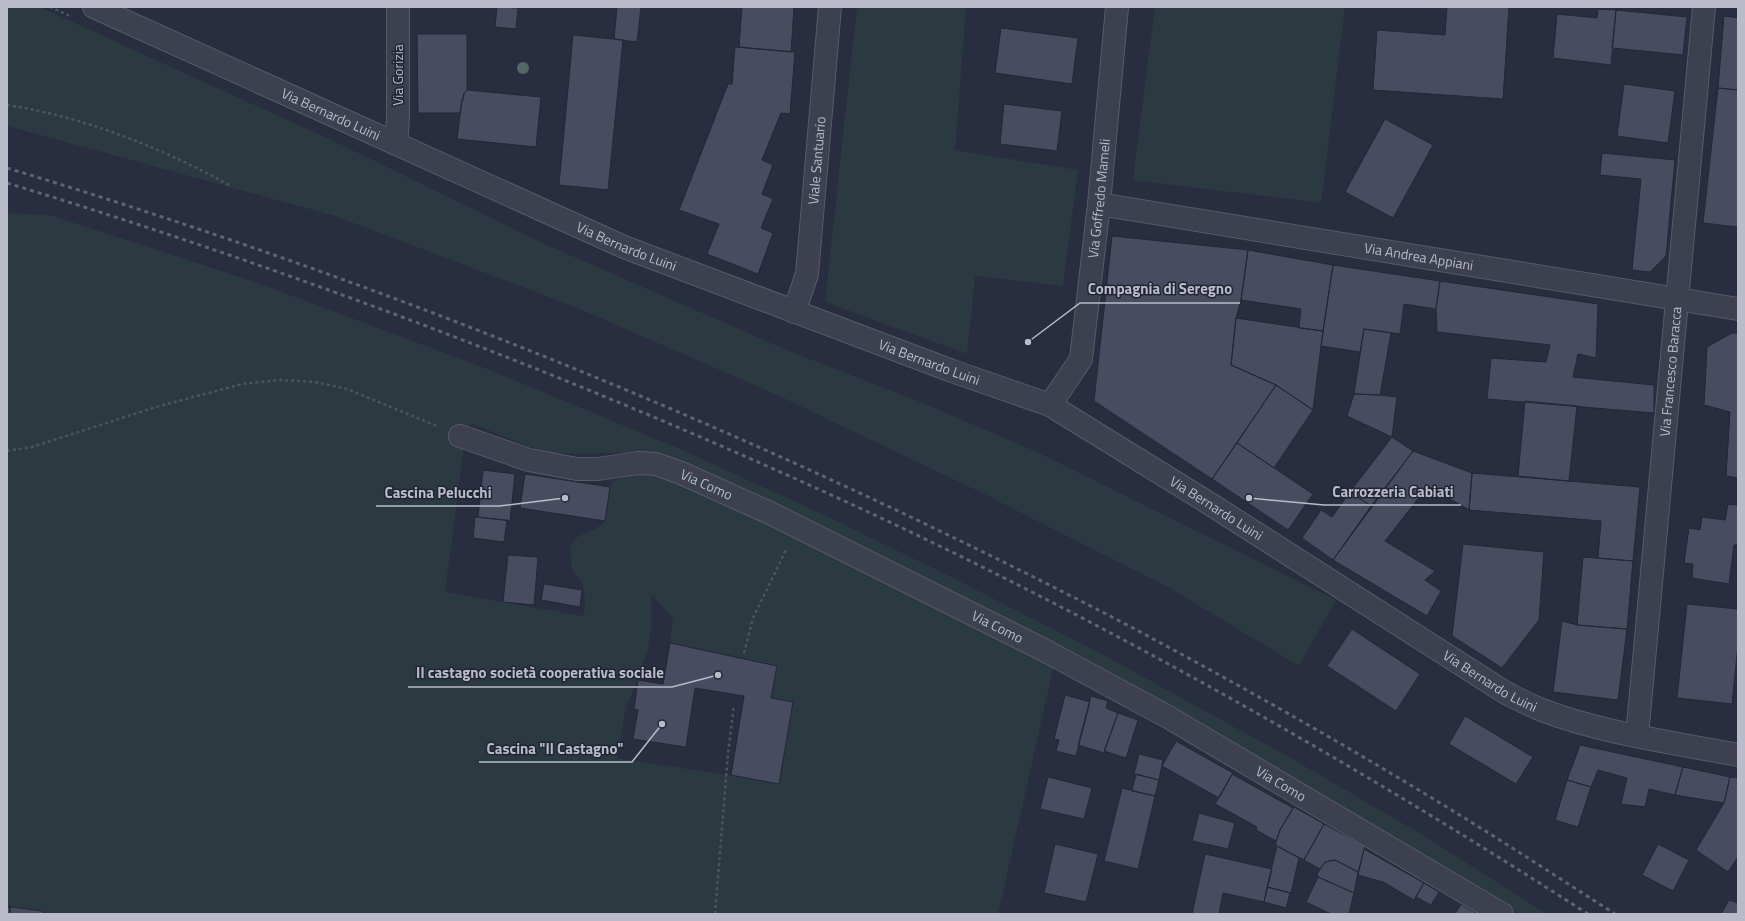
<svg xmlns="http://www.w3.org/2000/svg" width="1745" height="921" font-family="'Titillium Web',sans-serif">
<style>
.green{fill:#2b3a41;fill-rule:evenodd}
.building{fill:#484c60;stroke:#232736}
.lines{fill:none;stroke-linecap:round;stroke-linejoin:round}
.minor-casing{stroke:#575b69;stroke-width:24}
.path{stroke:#49555c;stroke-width:2.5;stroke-dasharray:3 3;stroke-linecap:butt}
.minor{stroke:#3c404f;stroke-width:22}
.rail{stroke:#5f6375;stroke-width:3;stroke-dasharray:4 4;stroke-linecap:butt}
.tree{fill:#516864}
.labels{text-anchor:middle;stroke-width:3;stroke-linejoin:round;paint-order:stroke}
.street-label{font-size:14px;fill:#b9bbc9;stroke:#212534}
.leader{fill:none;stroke:#b9bbc9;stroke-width:1.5}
.callout-dot{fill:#b9bbc9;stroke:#212534;stroke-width:1.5}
.callout-label{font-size:15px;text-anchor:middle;font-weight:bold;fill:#b9bbc9;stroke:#212534;stroke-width:3;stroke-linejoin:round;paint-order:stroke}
</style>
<rect width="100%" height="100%" fill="#282d3f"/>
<path class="green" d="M7,7H40L340,144L538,241L789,351L918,401L1037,452L1336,600L1299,666L1170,588L978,491L777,395L575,307L335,216L7,126Z
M857,7H966L955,150L1078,170L1063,286L975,276L967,354L825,302Z
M1155,7H1345L1321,203L1133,180Z
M7,213L50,215L258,283L485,368L680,449L833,519L953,578L1098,652L1289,757L1426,837L1547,914H1519L1298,780L1209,728L1128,683L641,455L625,453L580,454L543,452L470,423L463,452L445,592L584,616L585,602L583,584L572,570L570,548L577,537L599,527L605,521L610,487L613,481L626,473L638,470L673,477L1054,665L998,914H43V911L7,907ZM651,594L673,618L670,643L777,666L771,698L793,702L779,783L617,758L626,707L638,680L648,648L651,629Z"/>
<path class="building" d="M497,7L518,8L516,29L495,27Z
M617,7H641L637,42L614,39Z
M742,7H794L791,52L739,47Z
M1447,7H1509L1503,99L1373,90L1377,30L1445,35Z
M1598,9L1616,10L1611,65L1553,58L1557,14L1597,18Z
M1616,10L1687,17L1683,55L1612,48Z
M1724,16L1738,18V90L1718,88Z
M1001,28L1078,38L1072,84L995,73Z
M417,34H467V90L464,93L463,100H462L460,113H418Z
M573,35L623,40L608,190L559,185Z
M735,47L795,52L790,114L781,113L762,160L773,165L762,194L773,199L761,228L773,233L758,274L707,254L719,224L679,210L728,84H732Z
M1624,84L1675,91L1668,143L1617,136Z
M1718,88L1738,90V227L1703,223Z
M467,90L541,97L536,147L457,139L462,100H463L464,93Z
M1004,104L1062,111L1057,151L1000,144Z
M1385,119L1433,145L1393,218L1345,192Z
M1602,153L1675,160L1666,256L1650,272L1632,270L1641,179L1600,175Z
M1112,236L1248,250L1241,300L1236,318L1231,365L1276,385L1212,479L1094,401Z
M1248,250L1333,265L1323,331L1299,328L1301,309L1241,300Z
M1333,265L1440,281L1436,309L1404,304L1400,334L1364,329L1360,352L1321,346Z
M1440,281L1598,304L1596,358L1578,354L1573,377L1654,385V413L1487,399L1491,358L1546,362L1550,345L1437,332L1436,309Z
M1236,318L1323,331L1313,410L1276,385L1231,365Z
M1364,329L1391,333L1380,395L1354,394Z
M1732,333H1738V478L1726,476L1730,412L1704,405L1707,347Z
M1276,385L1313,410L1274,468L1237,443Z
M1354,394L1380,395L1397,397L1392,437L1347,416Z
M1525,401L1577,406L1569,481L1518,476Z
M1392,437L1413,451L1371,506L1350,492Z
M1237,443L1313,494L1288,530L1212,479Z
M1413,451L1472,473L1469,510L1428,486L1385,541L1435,571L1425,580L1441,591L1427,616L1333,560Z
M483,470L515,474L510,521L478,517Z
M1472,473L1640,487L1633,561L1598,558L1601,521L1469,510Z
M525,474L610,487L605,521L520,508Z
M1350,492L1371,506L1333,560L1302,538L1321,510L1332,517Z
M1728,504L1738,505V545H1734L1729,584L1692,578L1693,564L1684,563L1689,528L1700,530L1702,517L1725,520Z
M475,517L507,520L504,542L473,538Z
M1463,544L1544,552L1539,620L1502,668L1452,636Z
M508,555L538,557L534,605L503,602Z
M1583,557L1633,561L1627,629L1577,625Z
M544,584L582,590L580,607L541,600Z
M1687,604L1738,609V645L1732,704L1677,698Z
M1562,621L1577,625L1627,629L1618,700L1553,692Z
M1352,629L1420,674L1396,711L1327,666Z
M670,643L777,666L771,698L793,702L779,784L731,775L744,696L695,688L686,747L633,739L638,710L634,709L638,680L663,684Z
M1065,695L1090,702L1076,756L1056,751L1059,740L1054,739Z
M1091,696L1108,701L1106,708L1118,713L1104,753L1078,745Z
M1118,713L1138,720L1126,758L1104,751Z
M1465,716L1533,757L1516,784L1449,744Z
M1176,741L1233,773L1219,798L1162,766Z
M1580,745L1683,767L1675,795L1649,789L1645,807L1621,804L1627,778L1598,770L1591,787L1567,780Z
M1139,754L1163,760L1159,780L1134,774Z
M1683,767L1730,777L1724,803L1675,795Z
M1136,774L1159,780L1155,796L1132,791Z
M1232,774L1293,808L1280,830L1276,841L1256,830L1257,827L1215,804Z
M1048,777L1092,788L1084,819L1040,809Z
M1730,777L1738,778V857L1728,872L1696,850L1724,803Z
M1567,780L1591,787L1578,827L1555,820Z
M1122,788L1155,796L1138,869L1104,861Z
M1294,807L1324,824L1304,860L1275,845L1280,830Z
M1199,813L1235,823L1228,849L1192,841Z
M1324,824L1365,846L1358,872L1335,860L1325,862L1320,869L1304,860Z
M1055,844L1098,854L1086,902L1044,893Z
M1658,844L1689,860L1673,891L1642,875Z
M1277,846L1299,858L1291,893L1267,887Z
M1364,849L1424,883L1414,900L1383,882L1358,875Z
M1205,854L1272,869L1264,902L1223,893L1219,914H1192Z
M1335,860L1358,872L1354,893L1318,877L1317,874L1325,862Z
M1318,877L1354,893L1349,914H1331L1306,902Z
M1424,883L1439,892L1431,905L1416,897Z
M1267,887L1290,893L1286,908L1264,902Z
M1729,900L1738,903V914H1721Z
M1461,904L1478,914H1455Z
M7,907H10V914H7Z
M10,907L43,911V914H10Z"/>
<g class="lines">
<g class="minor-casing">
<g id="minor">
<path id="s1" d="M94,7L624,247L952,371L1050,405L1207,502L1506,693C1518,699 1529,705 1542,710C1601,733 1675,743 1738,755"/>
<path d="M394,143L397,133L398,117V7"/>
<path id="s2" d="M1099,204L1738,309"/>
<path id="s3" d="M794,312L807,274L830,7"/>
<path id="s4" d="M1050,405L1081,359L1099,204L1117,7"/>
<path id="s5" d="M460,436L529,460L577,469H598L638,463L656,464L681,473L770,513L1044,650L1168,717L1502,914"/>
<path id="s6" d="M1637,736L1704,7"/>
</g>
</g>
<path class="path" d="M50,7L70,16
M7,105C85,117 162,148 231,186
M7,451L32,447L156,407L242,384L281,380L315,382L347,389L437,426
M744,653L753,618L786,550
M715,914L728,754L734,705"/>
<use href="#minor" class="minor"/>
<path class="rail" d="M7,168C395,285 772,439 1131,627C1251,691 1372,760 1487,832C1530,859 1573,887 1615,914
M7,183C276,265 540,364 796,479C1071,602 1335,751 1588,914"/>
</g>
<circle class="tree" cx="523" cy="68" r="6"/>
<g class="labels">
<g class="street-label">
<text transform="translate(398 75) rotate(-90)" y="5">Via Gorizia</text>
<text dy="5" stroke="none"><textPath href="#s1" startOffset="260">Via Bernardo Luini</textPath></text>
<text dy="5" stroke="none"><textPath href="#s3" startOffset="154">Viale Santuario</textPath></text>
<text dy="5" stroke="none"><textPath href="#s4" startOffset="217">Via Goffredo Mameli</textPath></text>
<text dy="5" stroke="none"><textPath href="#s1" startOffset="584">Via Bernardo Luini</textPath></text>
<text dy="5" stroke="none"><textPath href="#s2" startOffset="324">Via Andrea Appiani</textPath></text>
<text dy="5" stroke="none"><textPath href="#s1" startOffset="908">Via Bernardo Luini</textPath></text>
<text dy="5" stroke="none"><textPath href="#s6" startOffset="366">Via Francesco Baracca</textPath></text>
<text dy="5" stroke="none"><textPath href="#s5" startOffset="256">Via Como</textPath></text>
<text dy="5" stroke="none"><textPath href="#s1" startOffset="1232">Via Bernardo Luini</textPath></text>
<text dy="5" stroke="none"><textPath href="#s5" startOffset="580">Via Como</textPath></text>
<text dy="5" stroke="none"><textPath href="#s1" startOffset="1556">Via Bernardo Luini</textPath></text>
<text dy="5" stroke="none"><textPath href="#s5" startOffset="904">Via Como</textPath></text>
</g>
</g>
<path class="leader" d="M1028 342L1080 303H1240M1249 498L1324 505H1461M565 498L499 506H376M718 675L672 687H408M662 724L632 762H479"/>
<g class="callout-dot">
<circle cx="1028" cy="342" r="4"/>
<circle cx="1249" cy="498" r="4"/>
<circle cx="565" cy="498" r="4"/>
<circle cx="718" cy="675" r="4"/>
<circle cx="662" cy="724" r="4"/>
</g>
<g class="callout-label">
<text x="1160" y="294">Compagnia di Seregno</text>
<text x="1393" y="497">Carrozzeria Cabiati</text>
<text x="438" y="498">Cascina Pelucchi</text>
<text x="540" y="678">Il castagno società cooperativa sociale</text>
<text x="555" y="754">Cascina "Il Castagno"</text>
</g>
<rect width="1745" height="921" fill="none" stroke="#b9bbc9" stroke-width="16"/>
</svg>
